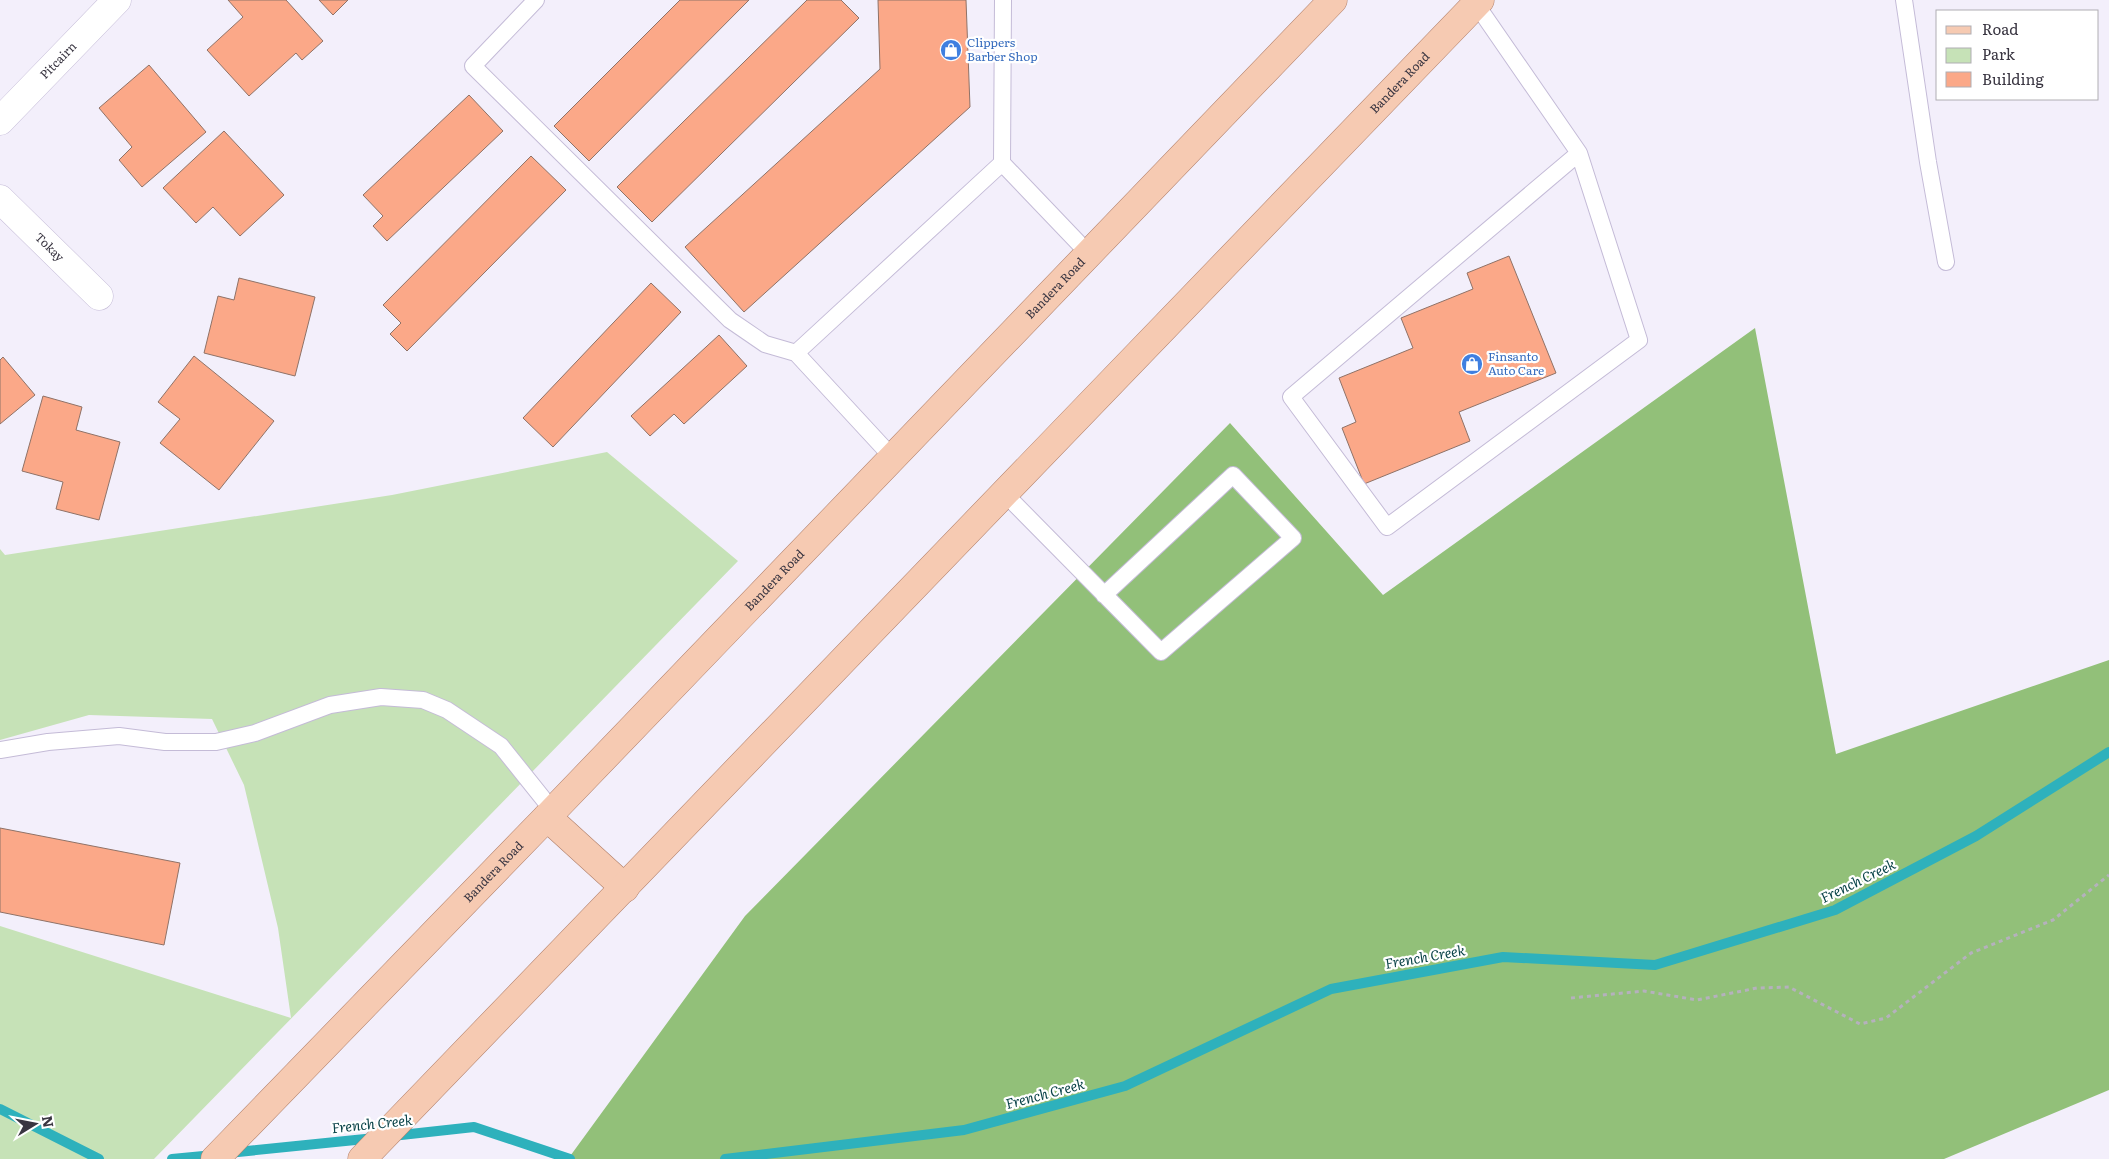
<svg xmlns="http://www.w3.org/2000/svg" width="2109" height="1159" font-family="Literata,serif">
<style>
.green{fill:#c6e2b7}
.forest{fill:#92c079}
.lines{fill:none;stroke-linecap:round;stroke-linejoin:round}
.stream{stroke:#2eb1bc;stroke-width:10}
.building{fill:#fba888;stroke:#8f7267}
.service-casing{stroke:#c4bbd7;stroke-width:18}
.minor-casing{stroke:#c4bbd7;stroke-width:29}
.primary-casing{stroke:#b07f69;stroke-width:29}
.path{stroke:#b5b1bd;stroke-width:3;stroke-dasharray:4 4;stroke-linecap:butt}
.service{stroke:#fff;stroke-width:16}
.minor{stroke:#fff;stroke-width:28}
.primary{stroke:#f6cab2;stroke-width:28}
.labels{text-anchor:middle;stroke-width:4.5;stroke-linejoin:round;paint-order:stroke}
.shop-label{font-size:12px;fill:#366cbe;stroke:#fff;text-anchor:start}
.street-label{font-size:12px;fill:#393541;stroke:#fff}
.water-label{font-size:14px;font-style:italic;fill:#0a4348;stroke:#fff}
</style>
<rect width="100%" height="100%" fill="#f3effb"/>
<path class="green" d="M607,452L738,561L154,1159H0V926L291,1018L278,928L244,785L212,719L89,715L0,740V549L5,555L392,495Z"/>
<path class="forest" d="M1755,328L1836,754L2109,660V1090L1944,1159H568L745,916L1230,423L1383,595Z"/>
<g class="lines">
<path class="stream" d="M0,1109L99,1159
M392,1136L474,1127L570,1159
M228,1153L375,1138
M172,1159L214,1155
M725,1159L964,1130L1125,1086L1331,989L1503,957L1655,965L1835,910L1976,836L2109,752"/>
</g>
<path class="building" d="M228,0H286L323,41L302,60L296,53L249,96L207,50L243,17Z
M319,0H348L333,15Z
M680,0H749L589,161L554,126Z
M807,0H841L859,18L652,222L617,187Z
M878,0H966L970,107L744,312L685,247L880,69Z
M149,65L206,132L142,187L119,160L132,147L99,108Z
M469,95L503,131L387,241L373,226L383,216L363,195Z
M224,131L284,195L240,236L213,207L196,223L163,188Z
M531,156L566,190L407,351L390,334L401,323L383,305Z
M1509,256L1556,373L1459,412L1470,441L1364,484L1342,428L1356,422L1339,378L1413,348L1401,318L1473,289L1467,273Z
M239,278L315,297L295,376L204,353L218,296L234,300Z
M651,283L681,312L553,447L523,418Z
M719,335L747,366L684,424L674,414L650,436L631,416Z
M194,356L274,421L219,490L160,443L180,419L158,402Z
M3,357L35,395L0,424V360Z
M43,396L82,407L76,430L120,442L99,520L56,509L63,482L22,471Z
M0,828L180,863L164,945L0,912Z"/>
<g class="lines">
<g class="service-casing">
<path id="service" d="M536,0L473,66L730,320L765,344L796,353
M1003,0L1002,163L1089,254
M1904,0L1928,162L1946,262
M1476,4L1579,153L1291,397L1387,527L1639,340L1579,153
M893,458L796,353L1002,163
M1005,494L1161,652L1293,538L1233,475L1104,595
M0,750L48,742L119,736L165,742H216L255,733L330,705L381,697L423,700L447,710L501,746L553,811"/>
</g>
<g class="minor-casing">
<g id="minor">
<path id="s1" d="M0,121L117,0"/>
<path id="s2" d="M0,199L99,296"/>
</g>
</g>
<g class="primary-casing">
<g id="primary">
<path d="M547,817L625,888"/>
<path id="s3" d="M215,1159L547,817L1333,0"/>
<path id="s4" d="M362,1159L1480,0"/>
</g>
</g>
<path class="path" d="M1571,998L1644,991L1697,1000L1757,988L1789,987L1860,1024L1886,1018L1971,953L2053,920L2109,875"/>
<use href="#service" class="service"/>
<use href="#minor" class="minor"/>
<use href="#primary" class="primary"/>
</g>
<defs>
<g id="shop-disc" transform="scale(1.125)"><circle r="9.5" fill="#3f7fe0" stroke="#fff"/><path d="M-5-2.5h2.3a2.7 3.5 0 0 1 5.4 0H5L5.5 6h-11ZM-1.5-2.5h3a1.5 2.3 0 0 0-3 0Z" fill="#fff"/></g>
</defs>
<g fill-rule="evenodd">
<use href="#shop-disc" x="951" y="50"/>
<use href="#shop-disc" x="1472" y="364"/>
</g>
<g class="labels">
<g class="shop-label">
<text x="967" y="47">Clippers<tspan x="967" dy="14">Barber Shop</tspan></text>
<text x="1488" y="361">Finsanto<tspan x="1488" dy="14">Auto Care</tspan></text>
</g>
<g class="street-label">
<text dy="4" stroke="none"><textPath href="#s1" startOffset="84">Pitcairn</textPath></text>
<text dy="4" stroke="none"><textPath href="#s4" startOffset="1495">Bandera Road</textPath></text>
<text dy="4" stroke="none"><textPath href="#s2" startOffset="69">Tokay</textPath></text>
<text dy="4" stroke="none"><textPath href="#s3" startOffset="1210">Bandera Road</textPath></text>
<text dy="4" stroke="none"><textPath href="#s3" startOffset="805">Bandera Road</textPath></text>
<text dy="4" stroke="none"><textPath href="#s3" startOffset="400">Bandera Road</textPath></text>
</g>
<g class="water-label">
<text transform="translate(1858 881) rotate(-26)" y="5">French Creek</text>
<text transform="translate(1425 957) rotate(-10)" y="5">French Creek</text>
<text transform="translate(1045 1094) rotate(-15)" y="5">French Creek</text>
<text transform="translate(372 1124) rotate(-6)" y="5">French Creek</text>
</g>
</g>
<rect x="1936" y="10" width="162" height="90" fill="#ffffff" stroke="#b0aeb3"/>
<rect x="1946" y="26" width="25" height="8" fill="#f6cab2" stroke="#b0aeb3"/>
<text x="1982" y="35" font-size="15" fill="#393541">Road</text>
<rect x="1946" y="48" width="25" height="15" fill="#c6e2b7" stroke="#b0aeb3"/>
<text x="1982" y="60" font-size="15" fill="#393541">Park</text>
<rect x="1946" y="72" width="25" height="15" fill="#fba888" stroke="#b0aeb3"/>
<text x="1982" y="85" font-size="15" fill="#393541">Building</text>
<g transform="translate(35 1124) rotate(80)" stroke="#ffffff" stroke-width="4" paint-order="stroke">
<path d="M0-4L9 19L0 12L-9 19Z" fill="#393541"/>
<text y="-8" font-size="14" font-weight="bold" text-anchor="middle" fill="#393541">N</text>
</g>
</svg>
